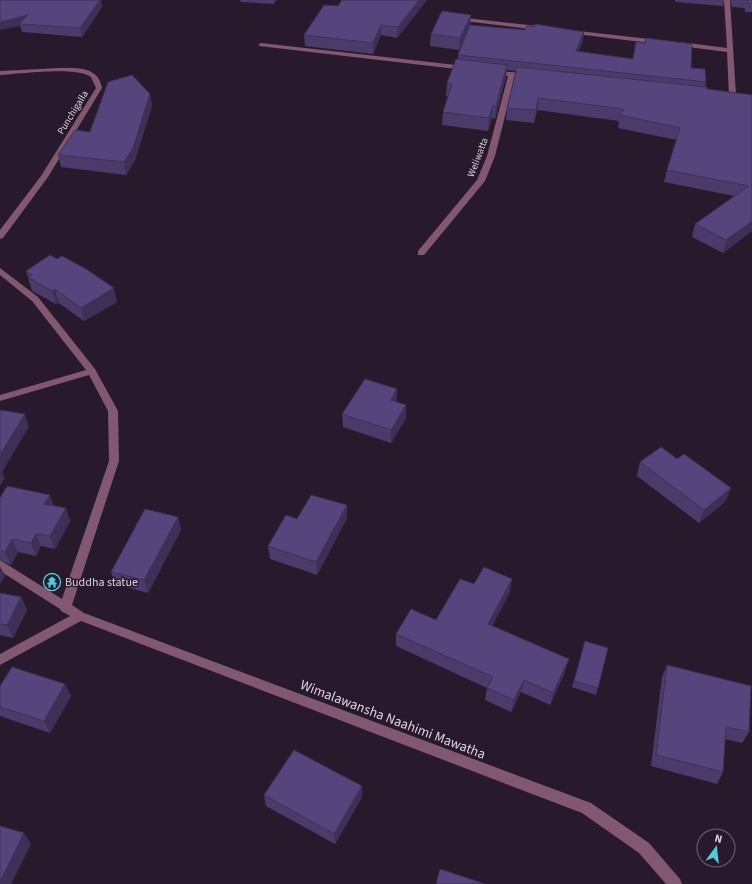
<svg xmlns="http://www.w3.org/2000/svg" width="752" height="884" font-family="'Source Sans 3',sans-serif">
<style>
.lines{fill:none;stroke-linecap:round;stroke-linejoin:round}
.minor{fill:#815771;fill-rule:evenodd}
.wall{fill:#4a3b6b}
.shaded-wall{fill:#3c3057}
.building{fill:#56457c;stroke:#3c3057}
.labels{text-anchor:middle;stroke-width:3;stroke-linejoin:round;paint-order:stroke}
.far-street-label{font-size:10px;fill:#ddd3e0;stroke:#28192c}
.poi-label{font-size:12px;fill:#ddd3e0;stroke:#28192c;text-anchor:start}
.near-street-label{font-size:14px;fill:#ddd3e0;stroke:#28192c}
</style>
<rect width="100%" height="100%" fill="#28192c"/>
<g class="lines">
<path class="minor" d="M724,0H730L736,95L752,97V101L733,99L729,97L727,52L680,46L677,44L680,42L727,48Z
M466,18L538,26L541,28L538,30L464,21V19Z
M570,30L658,40L661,42L658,44L568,33V31Z
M261,43L465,66L468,68L465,70L259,46V44Z
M59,68C78,68 98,66 102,88L48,177L3,238L0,239V230L41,176L96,88L91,77C76,66 20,74 0,75V71Z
M493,70L529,74L532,76L529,78L515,76L495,156L485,181L424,255H418V251L477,180L487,156L508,76L491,73V71Z
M0,268L38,297L95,369L118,411L119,461L72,605L84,613L591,803L649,843L680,879L682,884H666L639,853L582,813L81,621L0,665V654L70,616L61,611L60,609L0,571V560L62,599L109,461L108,411L89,375L0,401V395L86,370L32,301L0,275Z"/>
</g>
<path class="wall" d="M0,0H101L102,7L82,37L22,32L20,26Z
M240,0H277L274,4L241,2Z
M342,0H427L397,38L381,35L373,54L305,46L304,35L338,6Z
M675,0H724L723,6L675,2Z
M730,0H752V12H745V8L732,7Z
M470,25L583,41L578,52L691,68L706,82L705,87L707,89L752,95V231L723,253L692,237L695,224L734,196L664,182L667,170L677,140L618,128L619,121L537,110L534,123L506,120L507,108L516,71L507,70L506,77L495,119L492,118L488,131L442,125L443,112L448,96H446L447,83L458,59V55L463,41L459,50L430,46L431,34Z
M150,94L152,106L135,160L126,175L61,167L58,155L90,132Z
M26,271L117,302L84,321L59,303L56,304L32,291Z
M397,402L406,418L391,443L343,427L342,414Z
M640,462L726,501L699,523L637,476Z
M0,498L54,506L70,521L55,549L41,546L36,556L18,552L11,565L0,560Z
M178,517L181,530L148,593L115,584L111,572Z
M347,518L317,575L270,559L268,546L297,519Z
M474,584L510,592L492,626L565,672L550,705L521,692L511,712L485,700L487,688L396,646V634L436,620Z
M0,593L21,597L27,610L13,638L0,635Z
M585,641L598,688L596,695L572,687Z
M667,665L749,732L742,743L725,739L723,772L717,784L651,766L662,677Z
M65,684L71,696L50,733L0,716V686Z
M362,786V797L335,844L266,806L264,795Z"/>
<path class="shaded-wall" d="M100,0H101L102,7L82,37L80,28Z
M274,0H277L274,4Z
M419,0H427L397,38L398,27Z
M28,15L19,24L20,26L0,30V22Z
M471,15L470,27L459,50L460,38Z
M381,25V35L373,54V43Z
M584,32L583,41L574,61L576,51Z
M507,65L506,77L495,119L496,106Z
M150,94L152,106L135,160L126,175L124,162Z
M538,98L537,110L534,123L536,110Z
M493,105L492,118L488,131L489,118Z
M752,221V231L723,253L726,240Z
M114,288L117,302L84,321L81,308Z
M55,289L59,303L56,304L52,291Z
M397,389V403L391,400Z
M406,405V418L391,443V430Z
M25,414L29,427L2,472L5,478L0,486V455Z
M731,488L726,501L699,523L704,510Z
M50,495L55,508L44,504Z
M347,505V518L317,575L316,562Z
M66,508L70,521L55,549L50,536Z
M178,517L181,530L148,593L144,580Z
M36,534L41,546L36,556L31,543Z
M12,539L18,552L11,565L5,552Z
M0,566L5,576L0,584Z
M512,579L510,592L486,637L488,624Z
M21,597L27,610L13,638L7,625Z
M569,659L565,672L550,705L553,693Z
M524,680L521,692L511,712L514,700Z
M65,684L71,696L50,733L44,721Z
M362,786V797L335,844L334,834Z
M24,833L31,844L11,884H0V882Z"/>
<path class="building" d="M0,0H100L80,28L19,24L28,15L0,22Z
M342,0H419L398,27L381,25L373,43L304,35L324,5L338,6Z
M747,0H752V4L748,3Z
M442,11L471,15L460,38L431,34Z
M535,24L584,32L576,51L633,59L636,42L645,43L646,38L692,44L691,68L705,69L706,82L458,55L470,25L525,30L527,26L534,27Z
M456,59L507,65L496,106L493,105L489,118L443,112L452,84L447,83Z
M517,67L707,87V89L752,95V221L726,240L695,224L749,186L667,170L680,128L620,115L624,109L538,98L536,110L507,108Z
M132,75L150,94L133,148L124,162L58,155L75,130L90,132L108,82Z
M50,255L57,259L62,256L86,269L114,288L81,308L55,289L52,291L28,277L32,275L26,271Z
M365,379L397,389L391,400L406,405L391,430L342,414Z
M0,410L25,414L0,455Z
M661,447L677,459L684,454L731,488L704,510L640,462Z
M7,486L50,495L44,504L66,508L50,536L36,534L31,543L12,539L5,552L0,550V498Z
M311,495L347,505L316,562L268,546L286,515L297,519Z
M145,509L178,517L144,580L111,572Z
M484,567L512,579L488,624L569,659L553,693L524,680L514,700L487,688L493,677L396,634L411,609L436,620L460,579L474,584Z
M0,593L21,597L7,625L0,624Z
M585,641L608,648L598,688L574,681Z
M667,665L751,686L749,732L726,727L723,772L656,755Z
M12,667L65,684L44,721L0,707V686Z
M294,750L362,786L334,834L264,795Z
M0,826L24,833L0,882Z
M440,869L485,884H436Z"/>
<defs>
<g id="temple-ring" transform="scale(0.9)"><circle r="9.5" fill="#28192c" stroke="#52cbd8" stroke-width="1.5"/><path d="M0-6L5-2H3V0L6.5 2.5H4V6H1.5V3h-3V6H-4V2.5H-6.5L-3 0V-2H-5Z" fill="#52cbd8"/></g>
</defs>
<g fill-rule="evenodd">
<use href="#temple-ring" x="52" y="582"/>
</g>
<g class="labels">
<g class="far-street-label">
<text transform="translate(72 112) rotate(-58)" y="4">Punchigalla</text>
<text transform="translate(477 157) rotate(-69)" y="4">Weliwatta</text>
</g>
<g class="poi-label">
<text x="65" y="586">Buddha statue</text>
</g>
<g class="near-street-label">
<text transform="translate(393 719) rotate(21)" y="5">Wimalawansha Naahimi Mawatha</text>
</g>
</g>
<g transform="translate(716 848) rotate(15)"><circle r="19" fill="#28192c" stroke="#706374"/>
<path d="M0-3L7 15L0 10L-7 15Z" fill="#52cbd8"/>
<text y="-6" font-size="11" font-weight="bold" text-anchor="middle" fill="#ddd3e0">N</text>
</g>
</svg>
